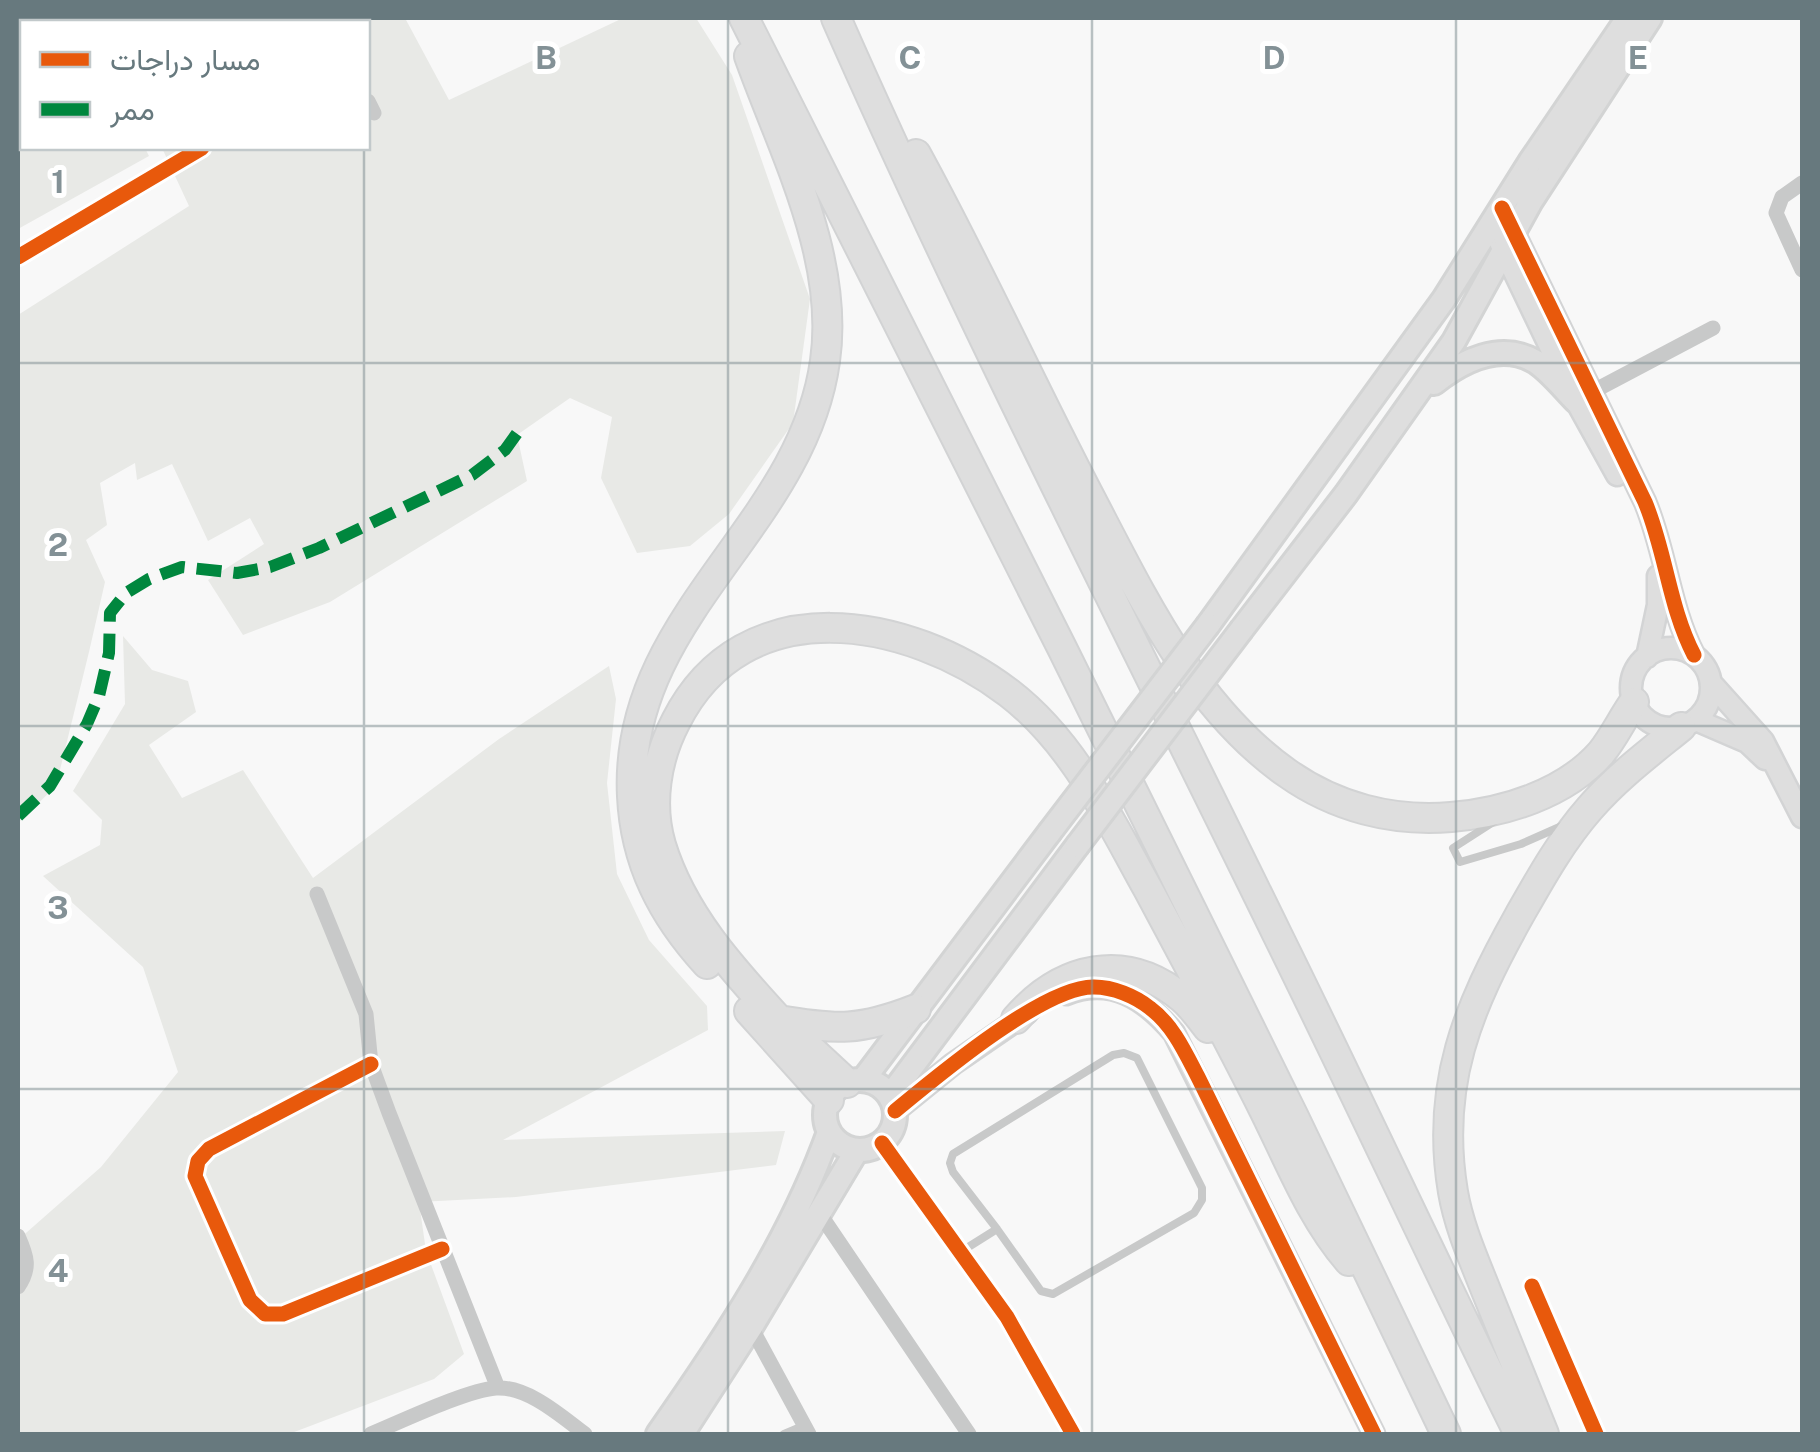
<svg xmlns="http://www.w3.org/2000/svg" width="1820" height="1452" font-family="'Public Sans',Vazirmatn,sans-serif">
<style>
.green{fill:#e8e9e6}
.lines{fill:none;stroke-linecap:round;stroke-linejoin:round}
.secondary-casing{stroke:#d3d4d5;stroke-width:25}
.primary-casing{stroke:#d3d4d4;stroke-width:28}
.highway-casing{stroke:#d2d3d4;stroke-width:32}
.lane{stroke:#c8c9c9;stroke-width:8}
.street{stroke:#c8c9c9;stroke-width:15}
.secondary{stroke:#dedede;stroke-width:20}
.primary{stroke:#dedede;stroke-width:22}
.highway{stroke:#dedede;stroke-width:28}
.primary-bridge-casing{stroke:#d3d4d4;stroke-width:28;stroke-linecap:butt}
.primary-bridge{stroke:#dedede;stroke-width:22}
.quiet{stroke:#00873e;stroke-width:12;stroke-dasharray:25 12;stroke-linecap:butt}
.cycleway-casing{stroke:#fff;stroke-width:21}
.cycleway{stroke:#e8590c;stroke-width:15}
.grid{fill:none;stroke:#839196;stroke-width:2.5;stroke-opacity:0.55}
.grid-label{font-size:32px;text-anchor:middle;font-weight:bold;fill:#839196;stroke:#fff;stroke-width:10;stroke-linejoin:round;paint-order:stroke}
</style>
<rect width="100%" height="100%" fill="#f8f8f8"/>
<path class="green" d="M130,18H405L449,100L623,18H696L732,75L810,299L793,423L729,514L690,546L637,553L601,478L612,417L570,398L517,435L527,481L330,602L243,635L208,580L264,544L250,518L208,541L172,464L137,480L135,463L100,483L107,525L86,540L105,582L89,652L56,786L18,823V315L189,206L162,148H368V22H123Z
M22,78V148H145L149,156L18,229V80Z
M123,636L152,670L188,681L196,712L149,745L182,798L243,770L313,878L499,739L609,666L616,699L607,783L617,874L649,940L707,1006L708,1030L503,1140L785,1131L776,1165L516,1197L419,1202L426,1251L464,1354L434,1379L289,1434H18V1240L101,1167L178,1072L143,967L43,876L100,845L102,820L73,791L125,704Z"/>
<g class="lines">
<g class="secondary-casing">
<path id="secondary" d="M56,22L66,18
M90,22L99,18
M18,42L22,39
M18,62L22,59
M1502,208L1645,502C1666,552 1669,607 1694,655
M1498,238L1576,401L1617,475
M1631 688a40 40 0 1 1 80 0a40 40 0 1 1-80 0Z
M1647,657L1658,605V576
M1711,683L1763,741L1802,817
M1696,720L1747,742L1765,759
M1066,994C1112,976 1145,999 1174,1033L1374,1434
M895,1111L953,1064L1027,1013"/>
</g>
<g class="primary-casing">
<path id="primary" d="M1434,383C1462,361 1501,341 1536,362C1551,372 1564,389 1576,401
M1208,625L1444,299L1530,162L1628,18
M1242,629L1346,494L1454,341L1531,201L1650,18
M863,1080L1049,833
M825 1115a35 35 0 1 1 70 0a35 35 0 1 1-70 0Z
M890,1096L1077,846
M658,1434C724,1340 790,1241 829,1132
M682,1434L751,1327L857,1150"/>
</g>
<g class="highway-casing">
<path id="highway" d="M744,18L1062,648L1294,1117L1446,1434
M836,18C973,329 1129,631 1278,936C1360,1102 1437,1269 1519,1434
M916,154C979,269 1033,389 1094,505C1144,601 1196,709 1287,773C1335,807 1392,822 1451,817C1503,813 1565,794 1601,753C1614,737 1622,719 1634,702
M707,964C662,915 635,862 632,796C623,616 802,528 825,361C840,258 783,151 749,56
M916,1009C860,1031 837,1030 779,1020C732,969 682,914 661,845C649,804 656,759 676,721C744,587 908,616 1009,693C1074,743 1109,819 1148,889C1187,962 1227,1036 1264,1110C1290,1162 1311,1217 1349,1261
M749,1011L829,1100
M1016,1019C1061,967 1125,951 1182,998C1192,1006 1200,1018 1208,1028
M779,1020L847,1083
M1544,1434C1525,1387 1506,1340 1487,1293C1474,1260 1459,1227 1453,1192C1435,1085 1468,1007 1519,916C1540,879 1561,841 1590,808C1617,777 1649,753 1681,727"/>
</g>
<path class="lane" d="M1495,821L1453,848L1460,862L1521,844L1564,825
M962,1251L997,1229L953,1172L950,1163L953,1154L1113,1055L1124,1053L1137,1058L1202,1188V1200L1194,1213L1053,1294L1041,1291L997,1229
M784,1434L803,1426"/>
<path class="street" d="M318,18L321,22
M368,101L374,113
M1802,183L1782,197L1776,213L1802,270
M18,257L202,148
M1590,393L1713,328
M317,894L366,1014L371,1064L389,1113L498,1388
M371,1064L209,1149L198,1161L195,1176L250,1300L265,1314H283L442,1249
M882,1143L1007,1317L1073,1434
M818,1211L969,1434
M18,1236C27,1256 31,1268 18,1287
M1532,1286L1596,1434
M751,1327L809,1434
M371,1434C400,1422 467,1390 496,1388C528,1386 562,1417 585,1434"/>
<use href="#secondary" class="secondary"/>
<use href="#primary" class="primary"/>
<use href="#highway" class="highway"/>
<g class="primary-bridge-casing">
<path id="primary-bridge" d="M1049,833L1208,625
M1077,846L1242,629"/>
</g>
<use href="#primary-bridge" class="primary-bridge"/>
<path class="quiet" d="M18,816L50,786L87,724L99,696L109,653L110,613L126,593L149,579L182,567L237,573L270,567L319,548L472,475L505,450L520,429"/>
<g class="cycleway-casing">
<path id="cycleway" d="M1502,208L1645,502C1666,552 1669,607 1694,655
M18,257L202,148
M371,1064L209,1149L198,1161L195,1176L250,1300L265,1314H283L442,1249
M895,1111C935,1078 1044,986 1094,987C1113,987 1135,996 1150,1008C1173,1025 1185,1052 1198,1077L1374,1434
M882,1143L1007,1317L1073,1434
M1532,1286L1596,1434"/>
</g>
<use href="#cycleway" class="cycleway"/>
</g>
<path class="grid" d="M364,18V22M728,18V1434M1092,18V1434M1456,18V1434M364,148V1434M18,363H1802M18,726H1802M18,1089H1802"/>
<g class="grid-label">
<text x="546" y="69">B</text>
<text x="910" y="69">C</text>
<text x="1274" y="69">D</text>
<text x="1638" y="69">E</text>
<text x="58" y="193">1</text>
<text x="58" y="556">2</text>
<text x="58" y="919">3</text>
<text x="58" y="1282">4</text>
</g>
<rect width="1820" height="1452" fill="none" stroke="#67797e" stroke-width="40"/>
<rect x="20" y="20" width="350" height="130" fill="#ffffff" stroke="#c2c9cb" stroke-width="2.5"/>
<rect x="40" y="52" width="50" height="15" fill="#e8590c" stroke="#c2c9cb" stroke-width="2.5"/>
<text x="110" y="70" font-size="30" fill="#67797e">مسار دراجات</text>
<rect x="40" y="102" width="50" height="15" fill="#00873e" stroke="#c2c9cb" stroke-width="2.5"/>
<text x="110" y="120" font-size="30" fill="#67797e">ممر</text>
</svg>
